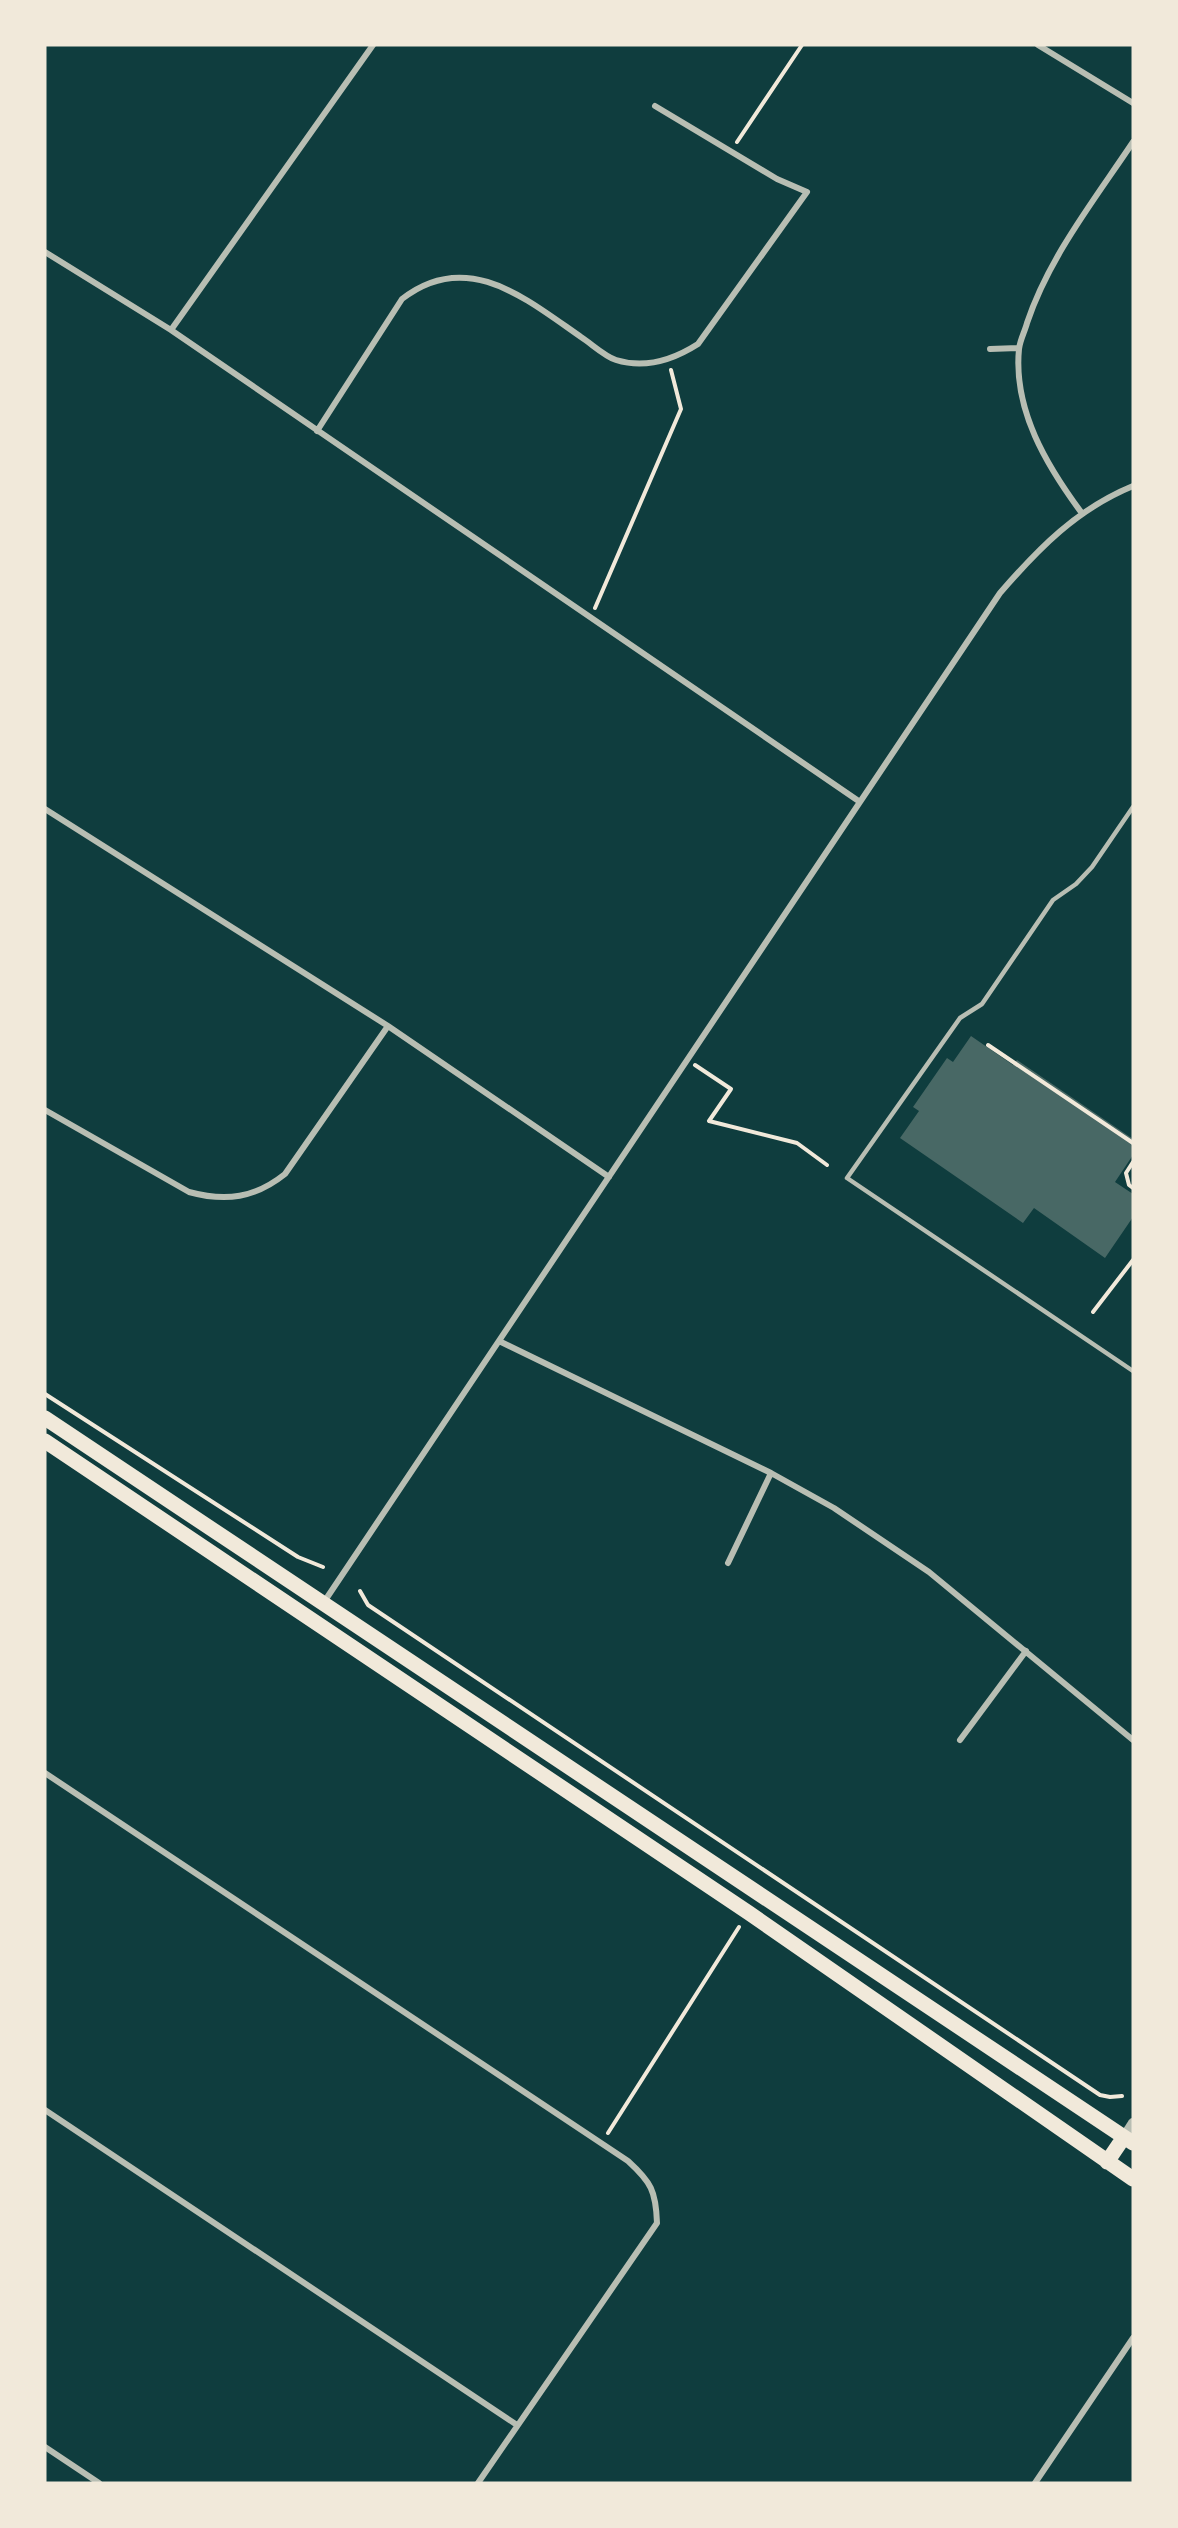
<svg xmlns="http://www.w3.org/2000/svg" width="1178" height="2528" font-family="Montserrat,sans-serif">
<style>
.building{fill:#486865}
.lines{fill:none;stroke-linecap:round;stroke-linejoin:round}
.path{stroke:#f1e9da;stroke-width:4}
.service{stroke:#b8beb3;stroke-width:4.5}
.minor{stroke:#b8beb3;stroke-width:6}
.tertiary{stroke:#b8beb3;stroke-width:10}
.primary{stroke:#f1e9da;stroke-width:15}
</style>
<rect width="100%" height="100%" fill="#0f3d3e"/>
<path class="building" d="M971 1036 1013 1065 1017 1060 1133 1139V1155L1115 1182 1133 1194V1217L1105 1258 1034 1208 1023 1223 900 1138 919 1111 913 1107 947 1058 953 1062Z"/>
<g class="lines">
<path class="path" d="M737 142 802 45
M595 608 681 409 671 370
M988 1045 1133 1143
M695 1065 731 1089 709 1121 797 1143 827 1165
M1133 1162 1126 1173 1129 1185 1133 1188
M1093 1312 1133 1260
M45 1394 298 1557 323 1567
M360 1591 368 1605 1100 2095 1110 2097 1122 2096
M608 2133 739 1927"/>
<path class="service" d="M1133 807 1092 867 1076 884 1053 900 982 1004 960 1018 847 1178 1133 1371"/>
<path class="minor" d="M1038 45 1133 103
M45 252 171 330 860 802
M171 330 373 45
M990 349 1019 348
M317 431 402 299C467 248 526 299 581 337 592 344 604 356 616 360 645 369 673 360 698 344L807 192 777 179 655 106
M1081 512C1047 466 1013 410 1019 349 1020 340 1025 331 1027 323 1049 257 1095 199 1133 142
M45 809 388 1026 609 1177
M45 1110 189 1192C226 1202 255 1198 285 1174L388 1026
M499 1341 771 1473 834 1508 929 1572 1133 1740
M728 1563 771 1473
M324 1602 1000 593C1039 548 1077 509 1133 486
M960 1740 1026 1651
M45 1773 628 2161C651 2182 656 2191 657 2223L478 2483
M45 2110 517 2425
M45 2447 99 2483
M1035 2483 1133 2338"/>
<path class="tertiary" d="M1124 2137 1133 2123"/>
<path class="primary" d="M45 1418 1133 2143
M45 1441 749 1913 1133 2179
M1107 2162 1124 2137"/>
</g>
<rect width="1178" height="2528" fill="none" stroke="#f1e9da" stroke-width="93"/>
</svg>
